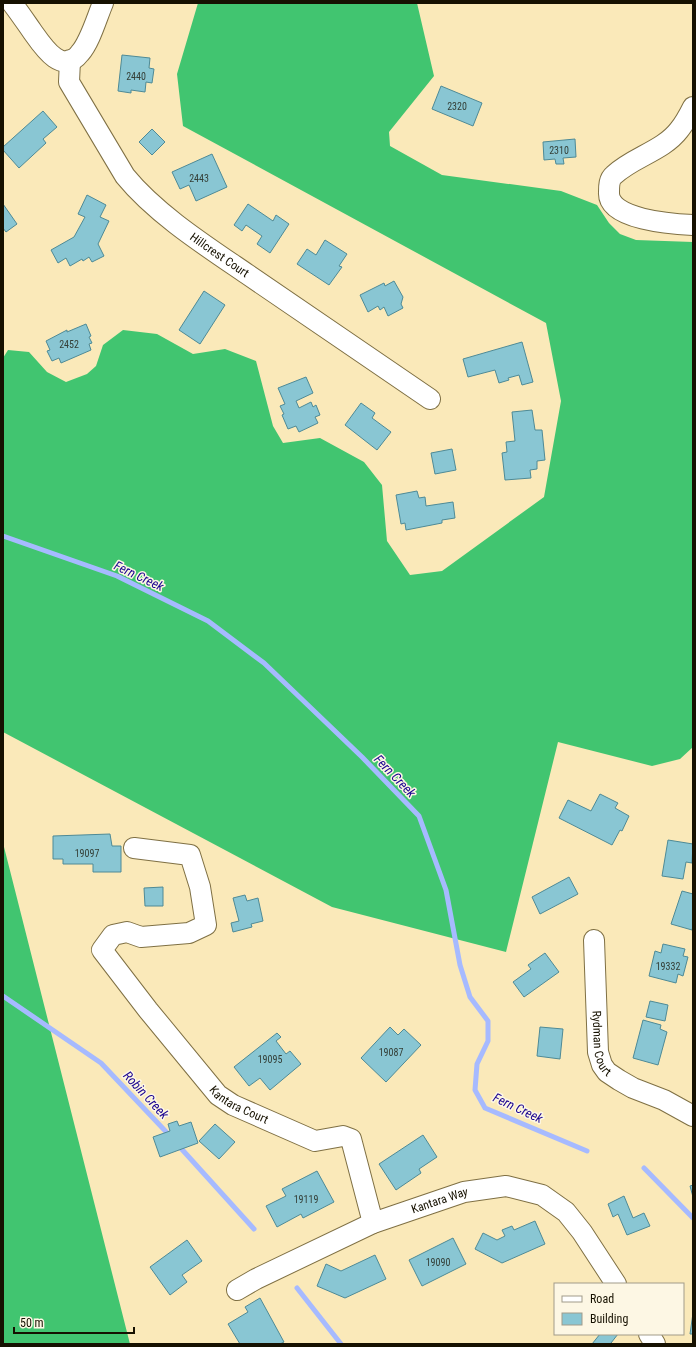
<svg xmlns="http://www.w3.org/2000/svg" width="696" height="1347" font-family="'Roboto Condensed',sans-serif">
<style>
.forest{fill:#41c570}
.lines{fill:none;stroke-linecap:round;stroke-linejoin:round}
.stream{stroke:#a6baff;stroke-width:5}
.building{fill:#89c6d3;stroke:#4e8a96}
.minor-casing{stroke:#7f7044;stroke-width:22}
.minor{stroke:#fff;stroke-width:20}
.labels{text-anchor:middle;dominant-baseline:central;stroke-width:3;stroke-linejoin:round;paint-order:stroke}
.number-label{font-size:10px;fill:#333e36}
.street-label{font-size:12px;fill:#161101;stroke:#fdf7e4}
.water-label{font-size:13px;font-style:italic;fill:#1b0491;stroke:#fdf7e4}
</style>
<rect width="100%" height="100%" fill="#fae9b9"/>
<path class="forest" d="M198 3H417L434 76 389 132 390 146 442 175 561 191 597 205 609 223 620 234 636 240 693 242V747L680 759 652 766 558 742 506 952 332 907 3 732V358L8 350 29 352 47 372 66 382 87 374 96 366 103 345 123 330 157 334 193 354 225 349 256 361 273 426 283 443 320 438 364 462 382 485 387 541 410 575 442 571 544 497 561 401 546 323 183 126 177 74Z
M3 843 130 1344H3Z"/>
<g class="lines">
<path class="stream" d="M3 536 117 576 208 621 264 663 362 757 419 816 446 890 460 965 470 997 488 1021V1041L477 1064 475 1090 485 1108 587 1151
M3 996 101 1063 171 1137
M178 1145 254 1229
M644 1168 693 1218
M297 1288 341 1344"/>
</g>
<path class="building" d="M122 55 150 58 149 68 154 69 152 83 146 82 145 92 131 90V93L118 91Z
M441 86 482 103 473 126 432 109Z
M43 111 57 127 43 139 46 143 19 168 3 150V147Z
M152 129 165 142 152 155 139 142Z
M575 139 576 157 563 158 564 164H556L555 159 544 160 543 142Z
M212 154 227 187 196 201 189 185 180 189 172 172Z
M87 195 106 205 100 217 109 221 98 244 104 256 92 262 89 257 83 261 82 259 70 266 66 258 58 263 51 250 74 237 85 217 78 214Z
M3 204 17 224 6 232 3 228Z
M248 204 273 221 276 215 289 224 270 253 257 244 262 236 246 225 242 231 234 225Z
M325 240 347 254 339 266 342 267 329 285 297 264 307 249 316 255Z
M394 281 403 297 401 304 403 308 388 316 384 307 380 310 378 306 368 312 360 295 384 283 385 286Z
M204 291 225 305 200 344 179 330Z
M86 324 91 336 89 337 92 343 89 344 91 350 61 363 59 358 52 361 47 351 50 350 46 341 67 330V332Z
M522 342 533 382 522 385 519 375 508 378 509 380 499 383 495 370 468 377 463 359Z
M306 377 313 393 296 401 299 408 311 402 313 407 316 405 320 415 315 417 318 423 299 432 296 426 288 429 282 415 284 414 280 406 285 404 278 388Z
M361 403 375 413 372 418 391 432 377 450 345 425Z
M532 410 535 430H542L545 460 537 461V469L530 470 531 478 505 480 502 453 507 452 506 442 515 441 512 412Z
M452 449 456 470 435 474 431 453Z
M417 491 419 498 425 497 426 506 453 502 455 518 442 520V523L406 530 405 523 401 524 396 495Z
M600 794 618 803 615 808 629 816 622 831 620 830 612 845 559 818 568 800 591 811Z
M110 834 112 846H121V872H93V864H63V859H53V836Z
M668 840 693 844 692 863 686 862 683 879 662 876Z
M569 877 578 894 540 914 532 897Z
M163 887V906H145L144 888Z
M682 891 693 894V926L692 930 671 924Z
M245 895 247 901 258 898 263 921 251 924 252 927 233 932 231 923 239 921 233 898Z
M663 944 685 949 683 956 688 957 683 976 678 974 676 983 649 976 655 951 661 953Z
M545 953 559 972 524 997 513 982 531 969 528 965Z
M650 1001 668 1005 665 1021 646 1017Z
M643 1020 661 1025 660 1029 667 1032 658 1065 633 1058Z
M390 1027 398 1035 404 1029 421 1045 386 1082 361 1058Z
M540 1027 563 1029 560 1059 537 1056Z
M277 1033 281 1037 276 1041 286 1054 290 1051 301 1064 270 1090 260 1078 249 1086 234 1067Z
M177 1121 179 1126 191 1122 198 1143 160 1157 153 1137 170 1131 168 1124Z
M215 1124 235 1142 219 1159 199 1141Z
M423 1135 437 1157 419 1169 421 1173 396 1190 379 1164Z
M317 1171 334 1202 303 1218 301 1214 277 1227 266 1206 286 1196 282 1189Z
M693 1185V1197L690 1186Z
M624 1196 633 1218 644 1213 650 1226 627 1235 618 1214 613 1217 608 1204Z
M535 1221 545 1244 502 1263 475 1249 483 1233 497 1240 505 1236 502 1230 512 1226 514 1230Z
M453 1238 466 1264 422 1286 409 1260Z
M187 1240 202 1261 182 1275 187 1282 170 1295 150 1267Z
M375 1255 386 1279 345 1298 317 1286 326 1264 341 1271Z
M260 1298 284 1342 280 1344H240L228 1324 248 1312 245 1307Z
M693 1313V1334H690Z
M600 1334H618L611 1343 612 1344H592Z"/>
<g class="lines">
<g class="minor-casing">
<g id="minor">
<path d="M12 3C19 12 25 21 32 31 42 45 62 77 80 53 90 42 97 17 103 3"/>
<path id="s1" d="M70 60 69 82 125 176C156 214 206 246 247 274 308 316 369 357 430 399"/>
<path d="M693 107C689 115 685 123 679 130 663 151 633 157 614 175 609 179 609 186 609 192 607 220 673 224 693 225"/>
<path id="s2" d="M134 848 190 855 200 887 206 925 189 933 141 937 127 932 113 935 102 950 148 1010 218 1095 233 1105 315 1141 343 1136 351 1139 373 1223"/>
<path id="s3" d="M594 940 598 1052 602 1065 607 1072 619 1080 633 1088 664 1100 693 1116"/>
<path id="s4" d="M237 1290 256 1279 373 1223 464 1192 506 1186 542 1195 566 1212 582 1232 616 1284"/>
<path d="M649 1334 655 1344"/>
</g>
</g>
<use href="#minor" class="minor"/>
</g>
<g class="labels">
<g class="number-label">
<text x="136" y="76">2440</text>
<text x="457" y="106">2320</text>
<text x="559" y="150">2310</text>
<text x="199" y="178">2443</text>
<text x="69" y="344">2452</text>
<text x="87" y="853">19097</text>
<text x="668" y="966">19332</text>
<text x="391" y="1052">19087</text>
<text x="270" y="1059">19095</text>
<text x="306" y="1199">19119</text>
<text x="438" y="1262">19090</text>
</g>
<g class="street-label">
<text stroke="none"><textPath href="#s1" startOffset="255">Hillcrest Court</textPath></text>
<text stroke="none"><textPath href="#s3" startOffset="104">Rydman Court</textPath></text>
<text stroke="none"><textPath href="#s2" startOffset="452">Kantara Court</textPath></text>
<text stroke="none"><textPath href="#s4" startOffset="222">Kantara Way</textPath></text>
</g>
<g class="water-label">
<text transform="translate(139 576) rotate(25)">Fern Creek</text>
<text transform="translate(395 776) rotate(46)">Fern Creek</text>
<text transform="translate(146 1095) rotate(47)">Robin Creek</text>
<text transform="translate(518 1108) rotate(25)">Fern Creek</text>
</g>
</g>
<rect width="696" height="1347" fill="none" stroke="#161101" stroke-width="8"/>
<rect x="554" y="1283" width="130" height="52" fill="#fdf7e4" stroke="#a19b89"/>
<rect x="562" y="1296" width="20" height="6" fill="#ffffff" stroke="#a19b89"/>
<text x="590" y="1303" font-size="12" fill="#161101">Road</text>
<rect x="562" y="1313" width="20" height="12" fill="#89c6d3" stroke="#a19b89"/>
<text x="590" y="1323" font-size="12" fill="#161101">Building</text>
<path d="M14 1327v6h120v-6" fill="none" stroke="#161101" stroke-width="2"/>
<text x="20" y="1327" font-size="12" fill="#161101" stroke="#fdf7e4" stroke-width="3" paint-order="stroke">50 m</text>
</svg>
